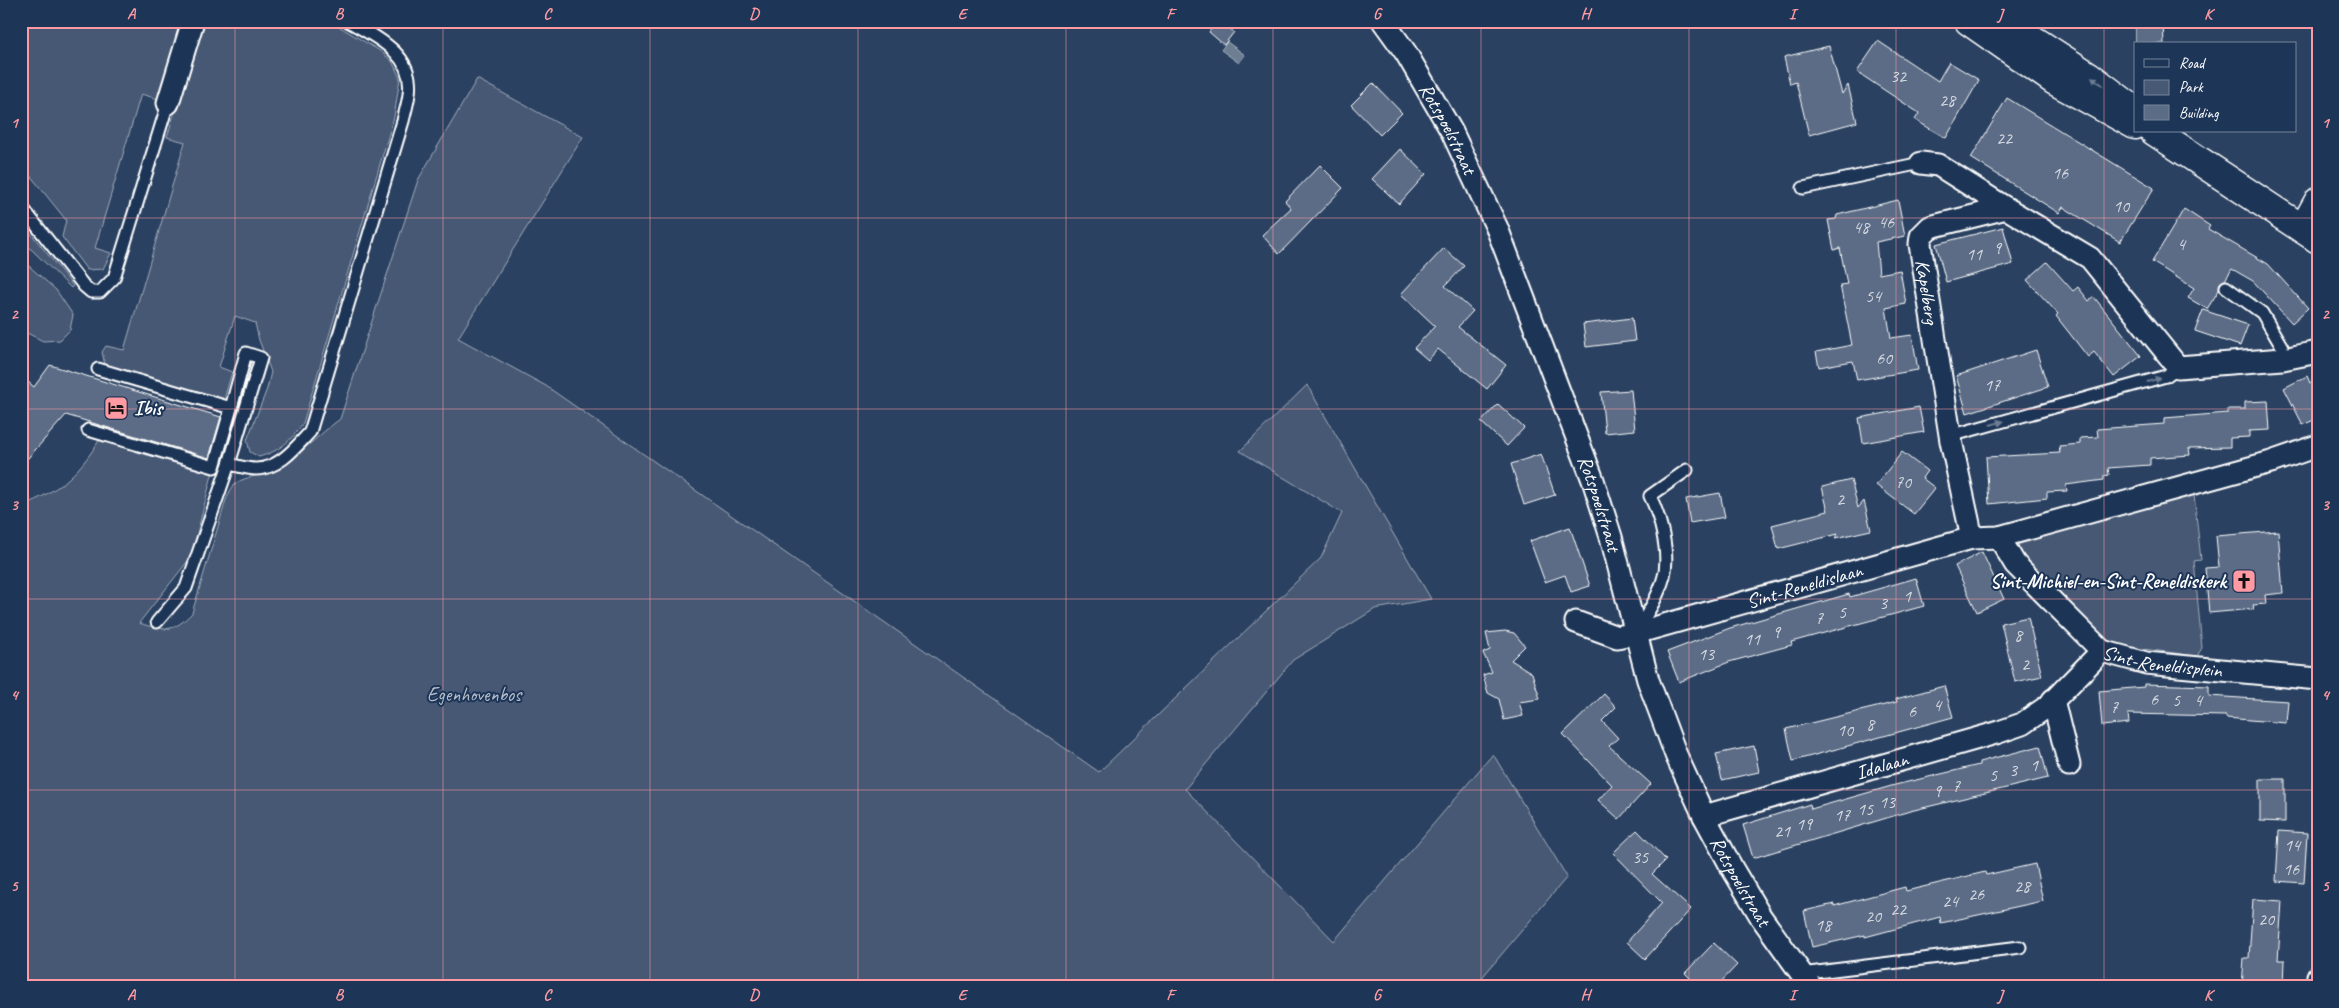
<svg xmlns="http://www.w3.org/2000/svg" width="2339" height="1008" font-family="Caveat,sans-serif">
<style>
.green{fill:#465975;stroke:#a2acba}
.water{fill:#6d7d92;stroke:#a7b1be}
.building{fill:#5b6c86;stroke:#fff}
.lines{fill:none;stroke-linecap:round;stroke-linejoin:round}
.service-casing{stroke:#fff;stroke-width:15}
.minor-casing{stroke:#fff;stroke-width:25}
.tertiary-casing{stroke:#fff;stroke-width:31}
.secondary-casing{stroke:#fff;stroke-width:31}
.service{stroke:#1d3557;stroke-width:11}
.minor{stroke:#1d3557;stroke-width:21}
.tertiary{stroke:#1d3557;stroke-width:28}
.secondary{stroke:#1d3557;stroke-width:28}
.oneway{fill:#6c7c92}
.grid{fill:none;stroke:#ff9aa2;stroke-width:1;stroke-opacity:0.55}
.labels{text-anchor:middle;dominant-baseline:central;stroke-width:4;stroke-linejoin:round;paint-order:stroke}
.number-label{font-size:18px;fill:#d6dae1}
.street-label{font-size:20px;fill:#fff;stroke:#1d3557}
.poi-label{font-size:20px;font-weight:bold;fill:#fff;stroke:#1d3557;text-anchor:start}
.park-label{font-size:20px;fill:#b5bdc8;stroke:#1d3557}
.neatline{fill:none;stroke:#ff9aa2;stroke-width:2}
.grid-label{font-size:16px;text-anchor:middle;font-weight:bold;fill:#ff9aa2}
</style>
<rect width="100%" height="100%" fill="#2a4161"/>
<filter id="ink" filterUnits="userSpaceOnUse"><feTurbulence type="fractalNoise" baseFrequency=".02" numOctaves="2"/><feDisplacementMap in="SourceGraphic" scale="10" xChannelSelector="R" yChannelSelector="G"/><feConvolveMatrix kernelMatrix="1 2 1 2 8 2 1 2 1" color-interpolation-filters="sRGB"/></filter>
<g filter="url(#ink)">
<path class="green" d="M21 21H182L158 99 141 94 95 248 111 253 103 269 87 270 62 237 66 220 21 164Z
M203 21H330L380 51 392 61 400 78 394 117 303 423C291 441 280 451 259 457L250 452 247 440 267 389 271 372 259 340 255 323 235 316 219 367 232 372 222 406 108 378 102 352 106 346 124 350 185 142 167 137Z
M477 79 583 137 458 338 546 386 1099 772 1321 558 1342 513 1240 451 1307 385 1431 599 1375 609 1293 660 1185 789 1334 941 1493 754 1567 877 1474 987H21V506C62 490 81 471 103 434L214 467 191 557 139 623C164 631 173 633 192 613L226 500C229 494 231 487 236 483 249 475 263 476 276 469 300 455 318 435 340 419L418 180Z
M21 221 73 286 71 288 32 250 21 242Z
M21 259 56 290 73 315 70 330 60 340 43 341 21 330Z
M2194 495 2201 560 2194 561 2202 648 2197 656 2113 645 2017 555 2020 537Z"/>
<path class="water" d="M1227 42 1245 55 1239 63 1221 50Z"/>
<path class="building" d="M1217 21H1221L1234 32 1224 45 1209 32Z
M2135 21H2163L2164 44H2135Z
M1878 41 1938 81 1949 62 1979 80 1946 138 1915 120 1919 113 1857 72Z
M1829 46 1842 94 1848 85 1857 122 1809 135 1796 82 1790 84 1784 57Z
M1373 83 1402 113 1380 135 1351 105Z
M2007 98 2154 188 2120 242 2063 207 2059 213 1971 158Z
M1400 149 1426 174 1399 204 1372 179Z
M1320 165 1343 188 1279 254 1262 235 1291 208 1285 201Z
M1898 200 1905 236 1876 242 1879 274 1900 270 1906 304 1886 308 1891 338 1912 335 1918 370 1857 380 1853 361 1819 367 1816 352 1852 345 1840 285 1847 284 1840 248 1834 250 1828 220 1836 219 1837 215Z
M2184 209 2210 226 2208 229 2268 264 2308 308 2292 323 2253 281 2232 269 2225 280 2220 283 2219 290 2207 309 2188 298 2194 288 2152 262Z
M2003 227 2013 264 1946 282 1936 244Z
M1444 248 1464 266 1445 286 1473 311 1458 327 1506 365 1487 389 1438 349 1428 360 1414 348 1435 326 1401 294Z
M2047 262 2073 291 2078 287 2089 301 2094 297 2141 356 2114 377 2094 352 2088 357 2056 316 2058 314 2027 280Z
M2203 310 2248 325 2240 346 2195 331Z
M1632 318 1635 341 1586 347 1583 324Z
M2036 350 2048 387 1967 413 1956 376Z
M50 365 221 417 209 458 66 415 21 466V376L34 387Z
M2307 376 2310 383 2318 379V418L2303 425 2284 388Z
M1631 390 1635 430 1605 433 1601 392Z
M2268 401 2270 430 2249 431V437L2230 438V447L2189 448 2190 455 2150 458V465L2108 468 2109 475 2104 476V480L2066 485 2067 491 2047 492V498L1989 504 1986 457 2060 453 2059 446 2080 444V438L2098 437 2097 429 2164 424V418L2228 413V409H2245V402Z
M1498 404 1524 428 1507 446 1481 422Z
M1919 407 1924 432 1863 443 1859 418Z
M1902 452 1927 471 1922 478 1935 488 1914 514 1876 485Z
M1541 454 1555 495 1524 505 1511 464Z
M1851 480 1858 508 1864 501 1871 530 1835 538 1838 534 1778 549 1772 525 1828 511 1822 487Z
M1720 493 1725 517 1690 523 1686 499Z
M1570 527 1590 586 1571 592 1565 575 1545 582 1530 541Z
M2278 531 2283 593 2265 595 2266 604 2253 605 2254 609 2209 613 2205 568 2219 567 2216 536Z
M1982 552 2004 599 1977 612 1955 566Z
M1916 578 1924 606 1791 642 1792 645 1729 662 1679 682 1667 652 1730 628 1849 594 1850 597Z
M2028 617 2042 676 2015 682 2001 623Z
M1505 631 1514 633 1525 646 1511 660 1532 673 1540 699 1519 702 1523 716 1504 720 1499 699 1488 693 1483 675 1492 672 1483 653 1490 650 1486 633Z
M2144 684 2209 686V696L2288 701 2286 723 2226 718V716L2128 714 2129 723 2102 726 2099 691 2144 687Z
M1944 686 1953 717 1793 761 1786 729 1897 702 1896 699Z
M1604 694 1616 707 1602 721 1618 738 1609 746 1651 784 1619 819 1598 800 1612 785 1563 734Z
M1754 746 1759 772 1722 780 1716 754Z
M2040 746 2048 778 1910 811 1753 858 1743 825 1810 804 1811 809 1895 785 1979 765V762Z
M2260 779H2285V822L2260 821Z
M1637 830 1666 860 1652 874 1691 909 1645 959 1627 942 1662 903 1613 853Z
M2279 831 2307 833 2304 883 2276 881Z
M2035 864 2043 901 1941 923 1940 917 1865 937V935L1812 947 1804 911 1834 904V906L1905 887 1906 891 1985 872 1986 875Z
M2253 899 2282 901 2278 960H2285L2284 987H2242L2244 958H2249Z
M1714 943 1737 965 1716 987H1699L1685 973Z"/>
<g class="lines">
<g class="service-casing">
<path id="service" d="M1803 188 1921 163
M21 206 84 286 91 292H100L114 278 168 103
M2226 287 2262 313 2282 347 2283 359
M98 369 231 408 246 353 261 358 229 464 186 588 157 622
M88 430 214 467 231 408
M1950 436 2166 376 2178 367
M229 464C238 466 248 469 256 469 279 469 296 447 310 432L403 121C405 112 408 103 409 94 415 54 376 37 348 21
M1636 632C1647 614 1659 596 1664 576 1670 553 1660 516 1650 496L1687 470
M1801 974 2020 947"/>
</g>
<g class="minor-casing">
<g id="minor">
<path id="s1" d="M1383 21 1406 53 1452 132 1497 228 1593 480 1611 537 1648 680 1676 755 1704 816 1732 868 1761 917 1811 987"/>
<path d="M168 103 193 21"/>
<path id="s2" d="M1921 163 1938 165 2006 208 1930 227 1921 236 1920 244 1951 441 1972 538"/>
<path d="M2006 208 2090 258 2178 367 2283 359 2318 352"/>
<path id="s3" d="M1999 537 2015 564 2102 651 2146 663 2318 679"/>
<path id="s4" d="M1576 622 1617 637 1636 633 1972 538 1999 537 2271 462 2317 446"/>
<path d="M2053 700 2069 765"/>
<path id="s5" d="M1704 816 1996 733 2022 724 2048 706 2102 651"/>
<path d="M2317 987 2318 976"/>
</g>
</g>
<g class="tertiary-casing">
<path id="tertiary" d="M2303 229 2318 202"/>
</g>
<g class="secondary-casing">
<path id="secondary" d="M1969 21 2055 81 2135 125
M2004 21 2089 76 2134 110
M2154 131 2318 239"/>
</g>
<use href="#service" class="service"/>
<use href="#minor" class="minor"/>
<use href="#tertiary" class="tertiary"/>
<use href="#secondary" class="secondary"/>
</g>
<defs><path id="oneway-solid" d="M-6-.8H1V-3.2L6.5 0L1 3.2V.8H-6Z" transform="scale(1.25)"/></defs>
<g class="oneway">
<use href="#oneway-solid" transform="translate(2097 81) rotate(-144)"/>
<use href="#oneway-solid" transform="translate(2154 380) rotate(-16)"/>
<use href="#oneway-solid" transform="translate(1997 423) rotate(-15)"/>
</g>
</g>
<path class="grid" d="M235 21V987M443 21V987M650 21V987M858 21V987M1066 21V987M1273 21V987M1481 21V987M1689 21V987M1896 21V987M2104 21V987M21 218H2318M21 409H2318M21 599H2318M21 790H2318"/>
<defs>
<g id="hotel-square" transform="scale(1.25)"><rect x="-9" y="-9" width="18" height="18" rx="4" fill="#ff9aa2" stroke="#1d3557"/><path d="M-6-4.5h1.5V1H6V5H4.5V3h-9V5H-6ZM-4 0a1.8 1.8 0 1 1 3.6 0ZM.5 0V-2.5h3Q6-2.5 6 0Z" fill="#111"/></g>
<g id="church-square" transform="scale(1.25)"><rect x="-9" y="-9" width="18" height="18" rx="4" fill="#ff9aa2" stroke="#1d3557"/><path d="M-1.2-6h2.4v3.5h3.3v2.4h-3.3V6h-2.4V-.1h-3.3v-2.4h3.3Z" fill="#111"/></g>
</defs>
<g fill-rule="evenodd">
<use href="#hotel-square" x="116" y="408"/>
<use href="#church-square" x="2244" y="581"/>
</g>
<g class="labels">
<g class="number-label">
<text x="1898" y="76">32</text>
<text x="1947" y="100">28</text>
<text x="2004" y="138">22</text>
<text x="2060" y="173">16</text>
<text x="2121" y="206">10</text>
<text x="1886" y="222">46</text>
<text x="1861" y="227">48</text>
<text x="2181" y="244">4</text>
<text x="1997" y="248">9</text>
<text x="1974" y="254">11</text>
<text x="1873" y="296">54</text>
<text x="1884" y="358">60</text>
<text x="1992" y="385">17</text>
<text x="1903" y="482">70</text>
<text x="1840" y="499">2</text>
<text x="1907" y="596">1</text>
<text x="1883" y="603">3</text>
<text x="1842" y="612">5</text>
<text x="1819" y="618">7</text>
<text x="1776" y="632">9</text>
<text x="2018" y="635">8</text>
<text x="1752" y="639">11</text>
<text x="1706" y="654">13</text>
<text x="2025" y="664">2</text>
<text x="2154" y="699">6</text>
<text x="2176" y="700">5</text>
<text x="2198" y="700">4</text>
<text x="1937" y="705">4</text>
<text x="2114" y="707">7</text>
<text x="1912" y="711">6</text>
<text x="1870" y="724">8</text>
<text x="1845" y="730">10</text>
<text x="2034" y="765">1</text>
<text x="2013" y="770">3</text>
<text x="1993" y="775">5</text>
<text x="1956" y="786">7</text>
<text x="1937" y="791">9</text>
<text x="1887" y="802">13</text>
<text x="1865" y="809">15</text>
<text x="1842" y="815">17</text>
<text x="1804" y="824">19</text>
<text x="1782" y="831">21</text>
<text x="2292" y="845">14</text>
<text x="1640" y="857">35</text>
<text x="2291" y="869">16</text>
<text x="2022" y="886">28</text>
<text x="1976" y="894">26</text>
<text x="1950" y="901">24</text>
<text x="1898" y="909">22</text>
<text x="1873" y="916">20</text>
<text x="2266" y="919">20</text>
<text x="1823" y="925">18</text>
</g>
<g class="street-label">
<text stroke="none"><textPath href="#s1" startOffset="126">Rotspoelstraat</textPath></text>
<text stroke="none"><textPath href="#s2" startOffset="245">Kapelberg</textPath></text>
<text stroke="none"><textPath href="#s1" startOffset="531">Rotspoelstraat</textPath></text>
<text stroke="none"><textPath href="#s4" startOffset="238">Sint-Reneldislaan</textPath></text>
<text stroke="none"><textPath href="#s3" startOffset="216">Sint-Reneldisplein</textPath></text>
<text stroke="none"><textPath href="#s5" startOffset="185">Idalaan</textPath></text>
<text stroke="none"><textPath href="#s1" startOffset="936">Rotspoelstraat</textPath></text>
</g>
<g class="poi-label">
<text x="134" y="408">Ibis</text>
<text x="2226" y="581" text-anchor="end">Sint-Michiel-en-Sint-Reneldiskerk</text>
</g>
<g class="park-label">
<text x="474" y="694">Egenhovenbos</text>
</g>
</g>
<rect width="2339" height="1008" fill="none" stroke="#1d3557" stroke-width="55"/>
<rect x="2134" y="42" width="162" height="90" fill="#1d3557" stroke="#77869a"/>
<rect x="2144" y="59" width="25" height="8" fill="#1d3557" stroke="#77869a"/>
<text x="2179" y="68" font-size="15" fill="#ffffff">Road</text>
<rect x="2144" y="80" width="25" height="15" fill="#465975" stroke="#77869a"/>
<text x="2179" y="92" font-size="15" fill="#ffffff">Park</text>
<rect x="2144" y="105" width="25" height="15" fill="#5b6c86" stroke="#77869a"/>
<text x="2179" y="118" font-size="15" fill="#ffffff">Building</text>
<rect x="28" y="28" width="2284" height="952" class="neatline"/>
<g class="grid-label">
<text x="131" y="19">A</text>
<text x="339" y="19">B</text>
<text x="547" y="19">C</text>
<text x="754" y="19">D</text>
<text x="962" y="19">E</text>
<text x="1170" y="19">F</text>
<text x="1377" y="19">G</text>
<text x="1585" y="19">H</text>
<text x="1792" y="19">I</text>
<text x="2000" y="19">J</text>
<text x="2208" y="19">K</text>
<text x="14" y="128">1</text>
<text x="2325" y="128">1</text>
<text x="14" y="319">2</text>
<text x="2325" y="319">2</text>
<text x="14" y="510">3</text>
<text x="2325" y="510">3</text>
<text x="14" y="700">4</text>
<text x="2325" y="700">4</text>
<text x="14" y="891">5</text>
<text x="2325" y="891">5</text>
<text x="131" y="1000">A</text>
<text x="339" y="1000">B</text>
<text x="547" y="1000">C</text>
<text x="754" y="1000">D</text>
<text x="962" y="1000">E</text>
<text x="1170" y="1000">F</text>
<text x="1377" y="1000">G</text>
<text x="1585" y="1000">H</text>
<text x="1792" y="1000">I</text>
<text x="2000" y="1000">J</text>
<text x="2208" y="1000">K</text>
</g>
</svg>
